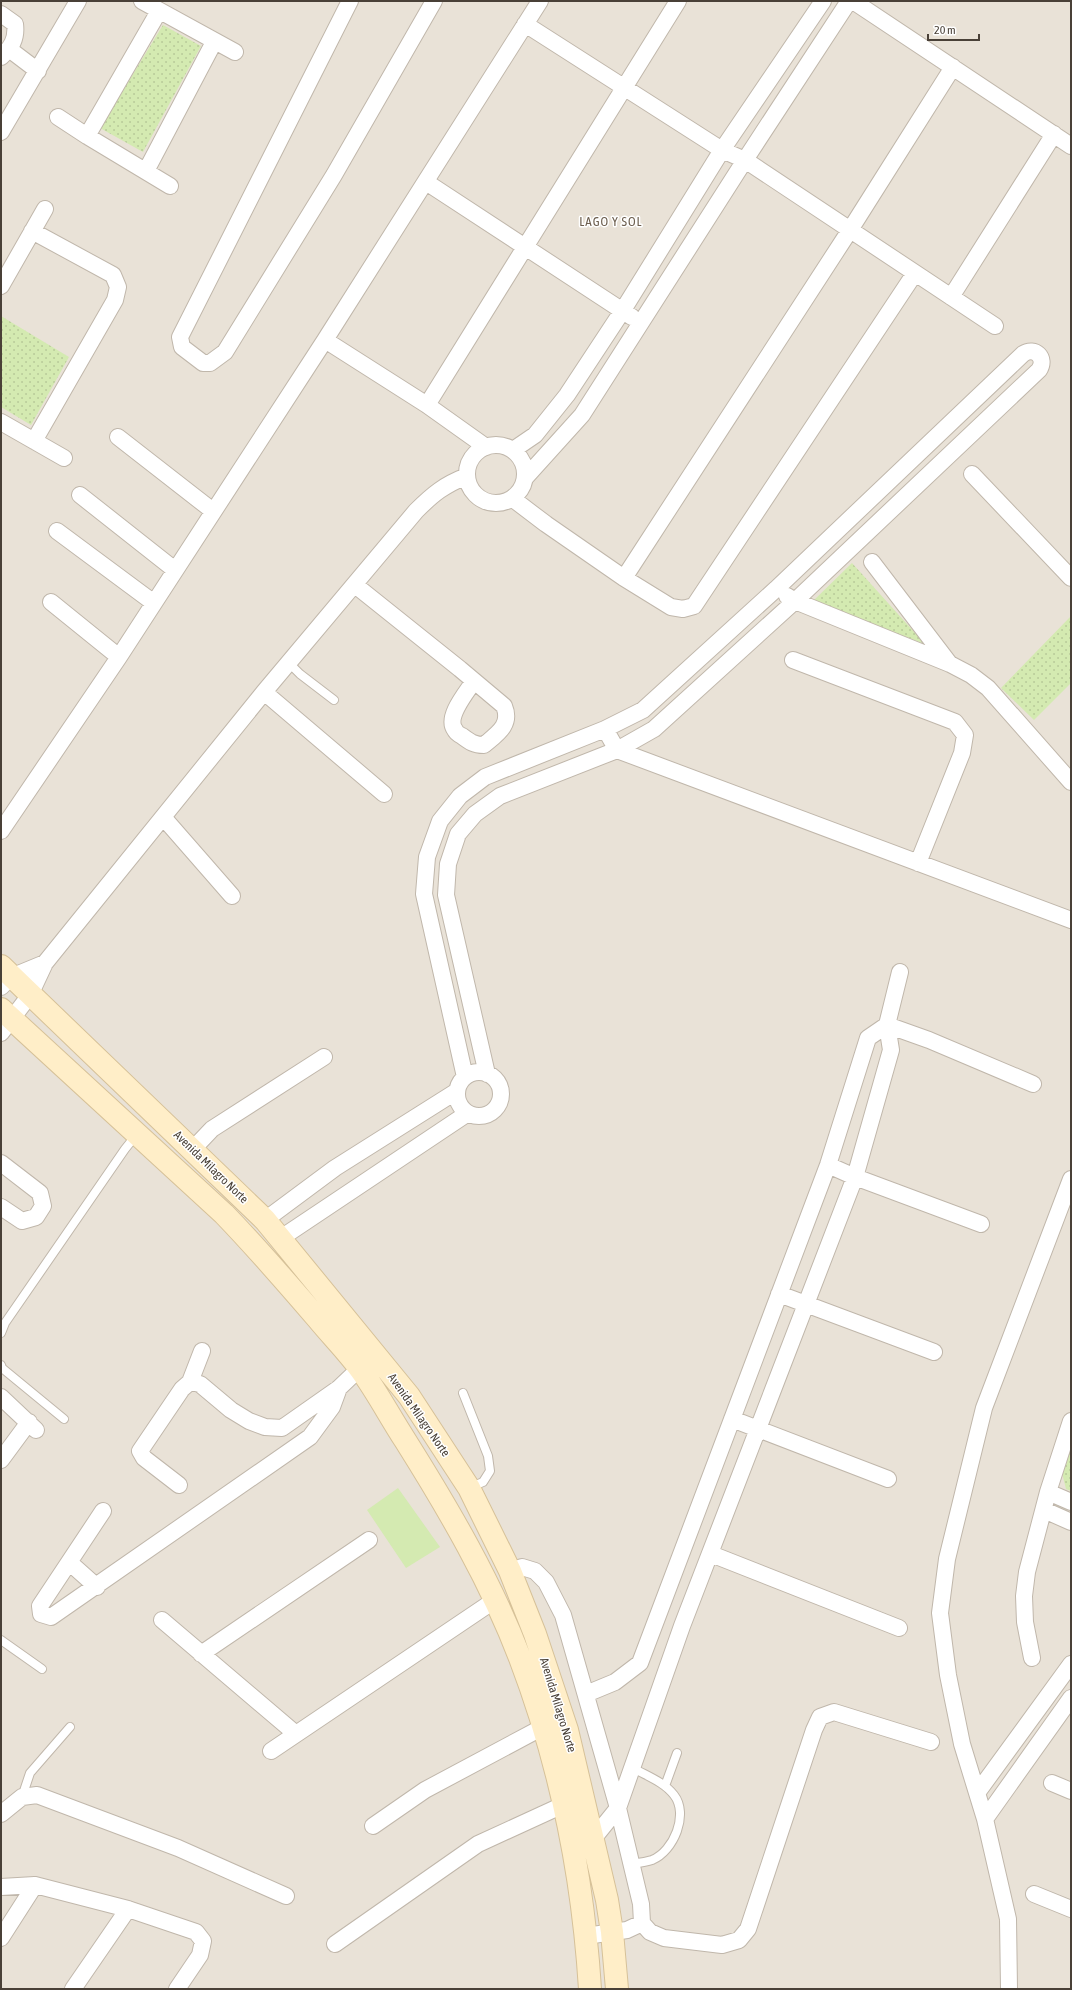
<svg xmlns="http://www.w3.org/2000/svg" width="1072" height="1990" font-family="'Asap Condensed',sans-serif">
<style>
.residential{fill:#e9e2d7}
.grass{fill:url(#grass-dots)}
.garden{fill:#d4eab1}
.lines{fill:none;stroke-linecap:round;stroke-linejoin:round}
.lane-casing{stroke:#c0b7ab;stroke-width:10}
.street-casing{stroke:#c0b7ab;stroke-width:18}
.secondary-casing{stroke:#d6c198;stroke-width:24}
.lane{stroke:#fff;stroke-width:8}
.street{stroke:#fff;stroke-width:16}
.secondary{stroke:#ffeec8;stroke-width:22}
.labels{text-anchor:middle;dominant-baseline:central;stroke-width:3;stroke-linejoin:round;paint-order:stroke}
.street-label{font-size:12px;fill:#494037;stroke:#fff}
.neighbourhood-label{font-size:13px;letter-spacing:1px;fill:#6c5e4e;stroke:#fff}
</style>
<defs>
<pattern id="grass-dots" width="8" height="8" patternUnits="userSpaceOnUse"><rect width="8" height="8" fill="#d4eab1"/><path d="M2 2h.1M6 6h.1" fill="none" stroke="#b8ca99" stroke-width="1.8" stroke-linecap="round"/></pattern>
</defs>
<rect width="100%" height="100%" fill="#f5f0e9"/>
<path class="residential" d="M1 1H1071V1989H1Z"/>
<path class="grass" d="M163 25 201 46 143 152 100 128Z
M1 316 69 357 31 425 1 407Z
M852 563 925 644 812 602Z
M1071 616V683L1034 720 1001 688Z
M1071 1443V1491L1066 1489 1062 1473Z"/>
<path class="garden" d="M398 1488 440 1547 406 1568 367 1510Z"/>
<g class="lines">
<g class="lane-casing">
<path id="lane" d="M289 663 300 674 334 700
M1 1333 5 1323 125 1149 137 1134
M1 1365 2 1368 64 1419
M463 1393 488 1456 490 1471 483 1482 469 1488
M1 1640 42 1669
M665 1786 677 1753
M22 1797 30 1773 70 1727
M631 1864C638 1863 646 1862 652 1860 674 1851 689 1814 674 1795 664 1782 647 1776 633 1768"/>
</g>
<g class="street-casing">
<path id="street" d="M142 1 235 52
M350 1 180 337 182 347 203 363H210L225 352 334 175 434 1
M853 1 1071 146
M1 14 15 24C17 39 11 48 1 57
M525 24 722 150 745 160 995 326
M9 49 38 71
M58 117 87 136 170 186
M1 132 78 1
M87 136 159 11
M146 171 214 42
M426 182 632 317
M32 231 113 275 118 287 115 300 34 441
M1 286 45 209
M951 297 1054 134
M325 340 427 405 486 447
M427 405 678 1
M1 422 64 458
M118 437 213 511
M467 474a29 29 0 1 1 58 0a29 29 0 1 1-58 0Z
M513 450 535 435 567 395 623 310 722 150 823 1
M972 474 1071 578
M526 477 582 415 745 160 849 1
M80 495 175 570
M513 499 546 524 624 578 671 607 683 609 694 606 915 273
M57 531 154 603
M872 562 949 663
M624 578 850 230 953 67
M355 585 460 669 504 706C512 725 497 734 484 745 474 745 470 742 462 736 460 735 456 733 455 730 445 717 467 692 474 681
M787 596 795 601 950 664 971 675 988 688 1071 782
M51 602 119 657
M793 660 955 722 965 735 962 753 918 863
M264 692 384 794
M605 729 617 750 1071 920
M163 817 232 896
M1 831 119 657 325 340 540 1
M1 987 11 977 45 963
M887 1025 929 1040 1033 1084
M1 1033 30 995 45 963 264 692 416 511C433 494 444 485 467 476
M457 1094a22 22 0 1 1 44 0a22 22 0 1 1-44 0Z
M465 1077 424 894 427 857 440 821 460 796 485 777 605 729 643 710 776 589 1023 354C1035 346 1047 358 1039 370L795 601 654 729 617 750 500 796 475 814 458 834 448 864 446 895 487 1074
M193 1149 212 1129 324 1057
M1 1163 40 1193 43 1206 36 1217 22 1221 1 1207
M828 1165 855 1177 981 1224
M265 1220 335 1168 457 1091
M281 1238 468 1113
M779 1294 934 1352
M190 1382 202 1351
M1 1397 36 1430
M732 1419 888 1479
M1 1460 29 1422
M179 1485 144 1458 140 1451 182 1389 190 1382 200 1384 231 1410 249 1421 265 1427 282 1428 339 1388 360 1368
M1048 1492 1071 1502
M1044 1510 1071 1522
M103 1511 40 1606 41 1614 51 1617 310 1437 332 1407 339 1388
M711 1554 899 1628
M69 1562 97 1587
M510 1571 522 1567 535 1571 546 1582 563 1615 618 1808 641 1904 642 1923
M162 1620 296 1734
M201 1654 369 1540
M1032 1658 1025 1622 1024 1596 1027 1572 1048 1492 1071 1421
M586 1694 615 1682 640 1663 828 1165 868 1038 887 1025
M271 1751 495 1600
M1052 1783 1071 1791
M977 1793 1071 1664
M1 1814 22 1797 37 1795 178 1848 286 1896
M985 1819 1071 1698
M373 1826 425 1790 543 1727
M593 1839 618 1808 682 1626 855 1177 891 1050 887 1025 900 972
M1 1887 35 1885 128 1909 196 1932 203 1941 200 1955 177 1989
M1034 1894 1071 1909
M586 1936 627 1930 642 1923 650 1932 664 1938 722 1945 739 1940 748 1929 814 1730 820 1717 834 1712 931 1742
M1 1938 35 1885
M335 1944 478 1844 563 1805
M73 1989 128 1909
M1009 1989 1008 1919 985 1819 962 1744 948 1675 940 1613 947 1559 984 1408 1071 1179"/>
</g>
<g class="secondary-casing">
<path id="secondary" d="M1 966 265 1220 409 1396 469 1488 510 1571 535 1634 567 1730 607 1900 612 1932 617 1989
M1 1009 224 1214C257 1248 287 1283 318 1319 332 1336 348 1352 361 1370 377 1392 390 1417 405 1440 449 1510 491 1582 520 1658 560 1763 583 1877 590 1989"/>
</g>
<use href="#lane" class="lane"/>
<use href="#street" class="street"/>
<use href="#secondary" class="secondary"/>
</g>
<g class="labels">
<g class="street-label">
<text transform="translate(211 1167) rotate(44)">Avenida Milagro Norte</text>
<text transform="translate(419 1415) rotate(55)">Avenida Milagro Norte</text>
<text transform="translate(558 1705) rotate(73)">Avenida Milagro Norte</text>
</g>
<g class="neighbourhood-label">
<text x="611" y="221">LAGO Y SOL</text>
</g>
</g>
<rect width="1072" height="1990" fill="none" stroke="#494037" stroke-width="4"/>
<path d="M928 34v6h51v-6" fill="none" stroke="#494037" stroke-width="2"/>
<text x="934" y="34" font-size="12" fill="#494037" stroke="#ffffff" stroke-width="3" paint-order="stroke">20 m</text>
</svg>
